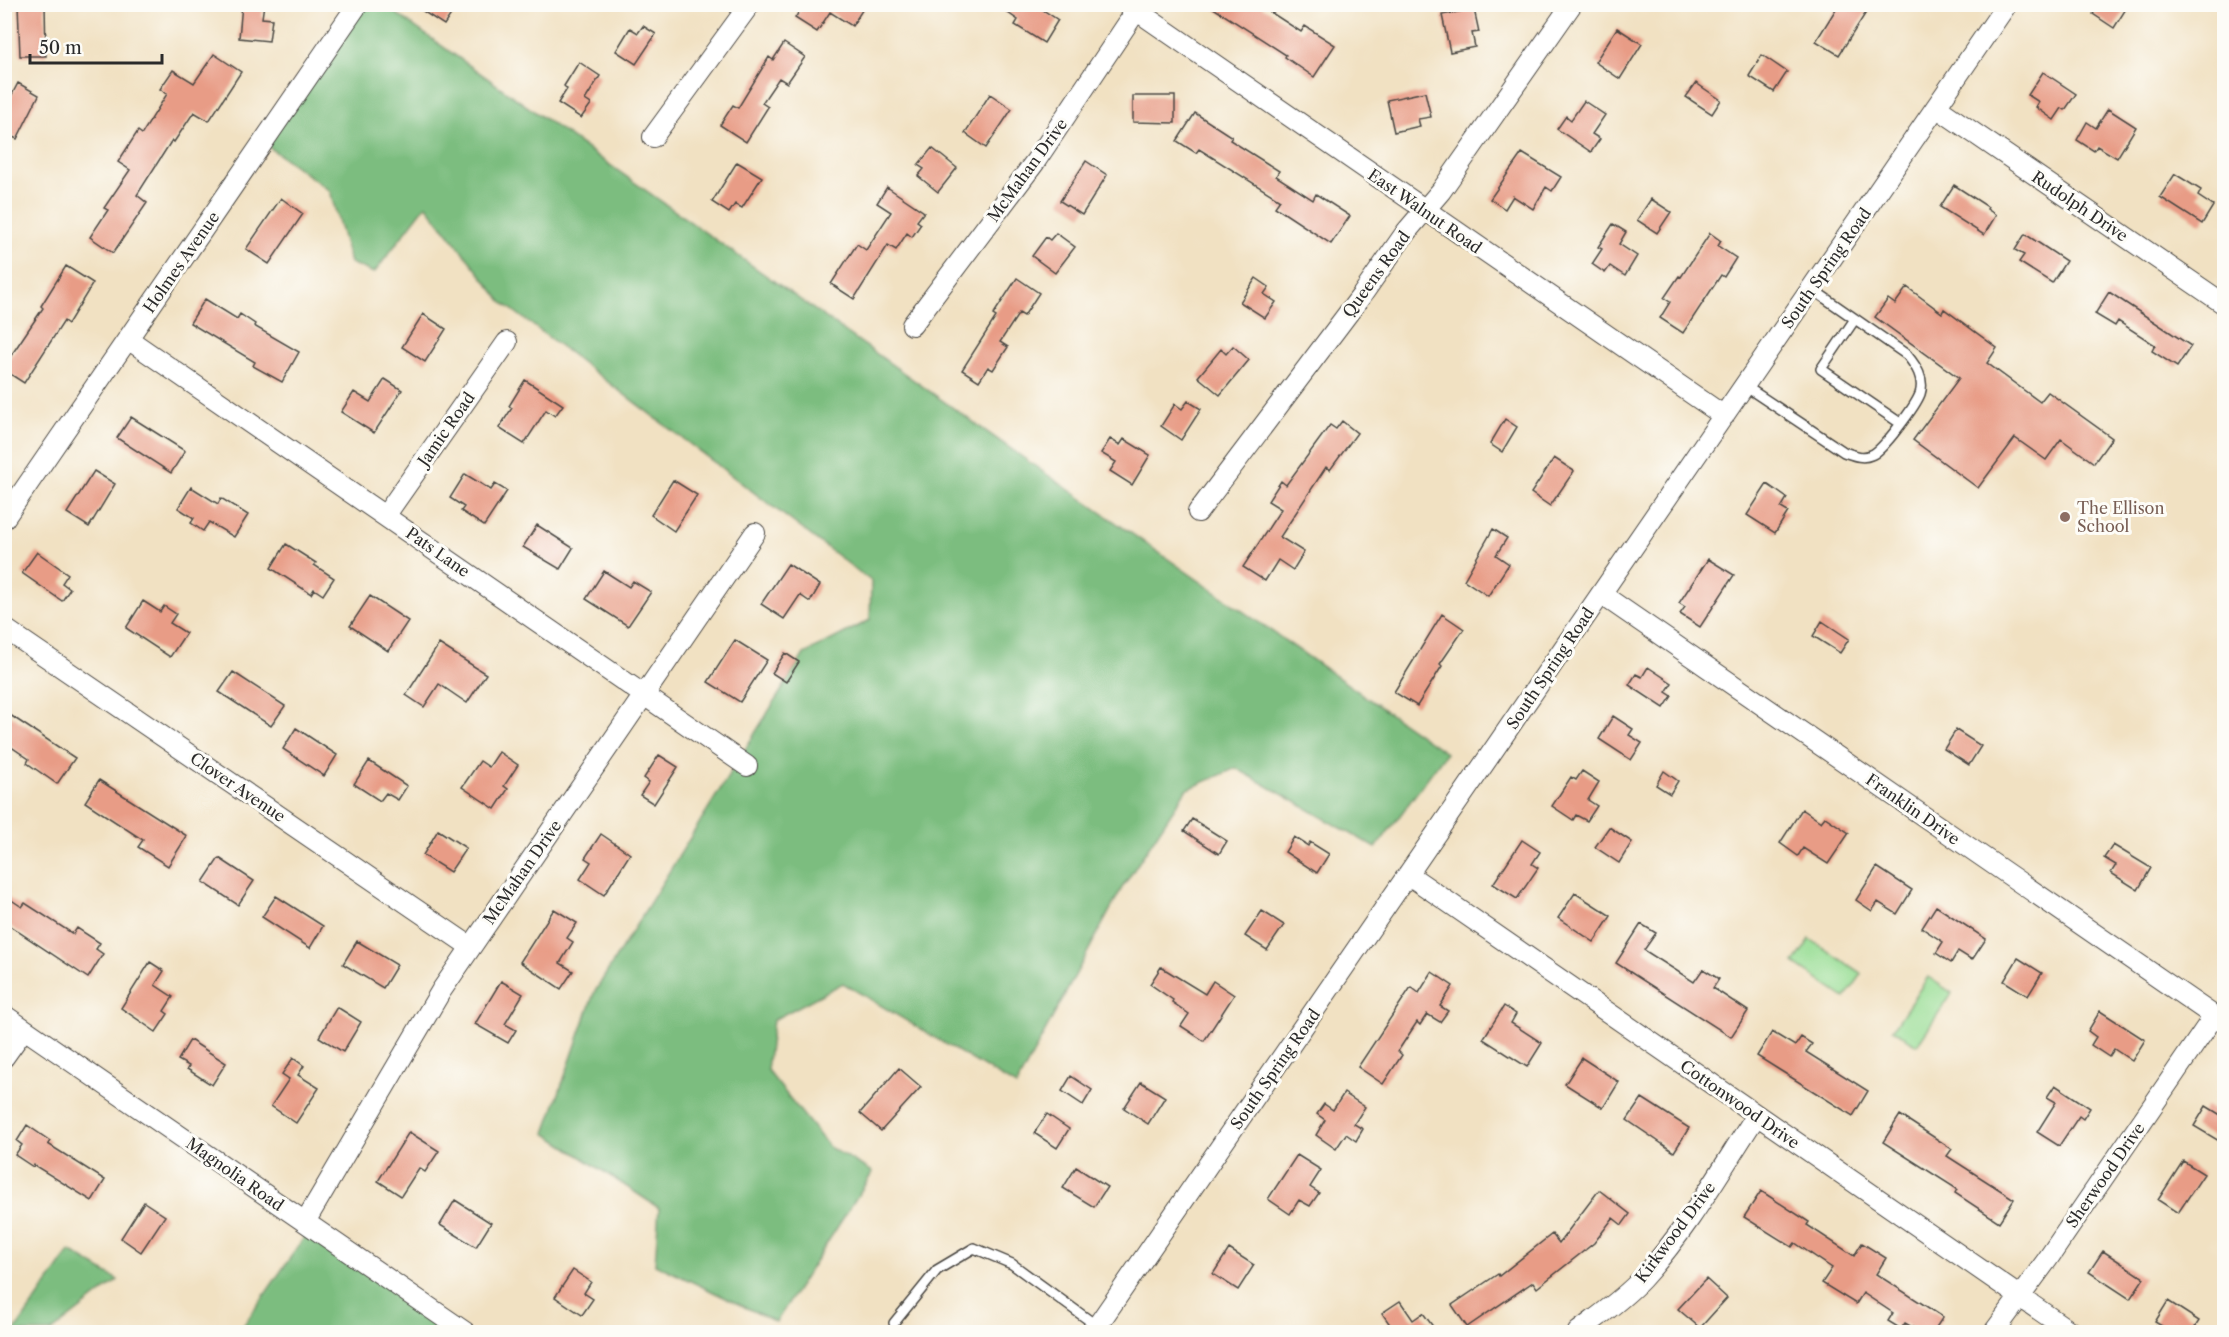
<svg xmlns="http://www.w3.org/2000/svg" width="2229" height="1337" font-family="'Libre Caslon Text',serif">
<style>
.green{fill:#9ade96;stroke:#628460;stroke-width:1.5}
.forest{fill:#7bbd7f;stroke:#537455;stroke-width:1.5}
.building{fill:#e89c86}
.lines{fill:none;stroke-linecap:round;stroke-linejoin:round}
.service-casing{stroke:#494642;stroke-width:12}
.minor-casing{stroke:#494642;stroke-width:22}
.service{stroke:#fff;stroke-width:9}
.minor{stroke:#fff;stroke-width:20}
.education-dot{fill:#8d6e63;stroke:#fdfcf7;stroke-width:2}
.labels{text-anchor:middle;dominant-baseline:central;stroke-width:6;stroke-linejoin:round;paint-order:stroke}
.street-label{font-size:16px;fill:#2b2b2b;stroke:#fdfcf7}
.education-label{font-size:16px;fill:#785e54;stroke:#fdfcf7;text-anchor:start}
</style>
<rect width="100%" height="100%" fill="#fdfcf7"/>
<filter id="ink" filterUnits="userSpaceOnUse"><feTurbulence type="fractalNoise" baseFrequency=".0167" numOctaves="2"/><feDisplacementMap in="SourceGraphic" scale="12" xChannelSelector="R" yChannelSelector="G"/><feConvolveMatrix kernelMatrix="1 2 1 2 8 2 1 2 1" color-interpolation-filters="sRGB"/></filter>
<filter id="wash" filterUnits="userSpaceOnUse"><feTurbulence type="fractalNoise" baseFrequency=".008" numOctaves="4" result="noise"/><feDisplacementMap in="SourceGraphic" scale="24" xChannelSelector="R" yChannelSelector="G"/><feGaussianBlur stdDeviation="1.35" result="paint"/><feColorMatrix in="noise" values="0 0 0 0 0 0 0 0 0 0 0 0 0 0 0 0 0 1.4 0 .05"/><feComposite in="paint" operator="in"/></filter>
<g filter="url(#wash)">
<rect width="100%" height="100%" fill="#f1e1c2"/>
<path class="green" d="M1810 939 1862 974 1845 998 1794 963Z
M1928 977 1952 993 1917 1045 1893 1029Z"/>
<path class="forest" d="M353 5H384L1042 471 1446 753 1376 848 1236 768 1186 790 1122 888 1016 1086 843 983 773 1020 767 1070 829 1147 873 1172 776 1322 655 1264 659 1208 545 1133 594 993 804 654 870 620 871 581 502 302 426 205 374 273 350 263 330 191 259 140Z
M312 1226 450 1332H239Z
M70 1251 118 1280 51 1332H14Z"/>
<g id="blocks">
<path class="building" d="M18 4H45L46 56H20Z
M242 4H264L262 18 272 19 269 41 239 38Z
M412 4H458L444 25Z
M804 4H866L852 26 830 12 817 32 795 18Z
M995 4H1034L1058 20 1044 43 1015 25 1018 20Z
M1207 4H1258L1301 32 1305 26 1335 45 1314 77 1285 57 1286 55Z
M1839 4H1857L1867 11 1839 55 1816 41Z
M2100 4H2129L2114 28 2093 14Z
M1474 9 1479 32 1472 33 1475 47 1450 52 1442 15Z
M643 26 656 34 636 64 616 51 630 28 638 33Z
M1617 28 1642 44 1620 79 1595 62Z
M784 43 805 57 787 83 779 78 762 103 768 107 746 142 720 125 733 105 738 108 769 57 773 60Z
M214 54 241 72 209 121 194 112 174 142 172 140 137 195 147 203 113 253 90 237 108 210 104 208 130 170 118 162 138 131 142 134 167 94 160 89 173 70 194 83Z
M1762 55 1787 72 1774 92 1749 76Z
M579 62 600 76 585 100 591 104 581 118 558 103 567 89 564 86Z
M2043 72 2076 94 2065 110 2062 108 2054 120 2036 107 2039 102 2028 95Z
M18 83 39 95 17 139 4 133V110Z
M1696 83 1721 100 1712 114 1686 97Z
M1425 92 1431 117 1418 119 1420 126 1394 132 1387 100Z
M990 94 1012 109 986 148 965 133Z
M1133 96H1175V123L1133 122Z
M1584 101 1605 115 1592 134 1600 139 1591 152 1557 129 1566 116 1571 120Z
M2108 109 2136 127 2117 158 2097 146 2094 151 2077 140 2087 122 2096 128Z
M1195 113 1232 137 1230 140 1279 171 1276 176 1313 200 1316 194 1350 216 1331 244 1275 207 1280 200 1199 149 1196 153 1177 141Z
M932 148 957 168 938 192 918 176 924 169 918 165Z
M1522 153 1561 177 1552 191 1546 187 1533 209 1513 196 1505 209 1490 199Z
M1086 161 1107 175 1082 215 1060 201Z
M737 162 762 177 742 208 735 204 729 213 712 202Z
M2175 174 2201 190 2198 196 2213 206 2202 224 2160 197Z
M1954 185 1988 207 1987 209 1996 215 1984 235 1940 207Z
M887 187 924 212 917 221 921 224 912 237 907 233 896 250 888 245 854 299 831 284 857 244 866 250 891 212 877 203Z
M281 198 303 214 269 264 246 249Z
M1651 199 1671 212 1657 233 1637 220Z
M1613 224 1626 232 1619 244 1637 256 1625 276 1610 266 1605 273 1592 264 1602 249 1598 247Z
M1056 233 1075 247 1055 273 1032 256 1046 237 1050 240Z
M1710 233 1721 241 1718 246 1736 258 1724 277 1721 275 1683 333 1660 318 1670 302 1664 298 1679 276 1681 277Z
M2025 234 2066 261 2052 283 2019 262 2024 255 2015 250Z
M66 266 93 283 68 324 64 321 24 383 4 370V366L43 308 41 306Z
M1017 278 1039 293 1024 316 1019 313 1000 342 1008 347 993 370 988 367 979 381 962 370 996 317 993 315Z
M1256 278 1269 287 1264 294 1276 302 1265 318 1240 302Z
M1907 287 1942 313 1944 309 1997 348 1987 363 2040 402 2048 392 2112 438 2094 463 2061 439 2046 460 2015 438 1978 488 1913 440 1959 378 1875 317 1888 299 1895 304Z
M2109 292 2191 346 2177 367 2152 351 2155 345 2118 321 2115 326 2095 314Z
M205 299 237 319 240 314 255 324 254 326 299 352 282 382 253 366 255 362 190 323Z
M423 314 446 329 425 362 402 347Z
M1233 346 1249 360 1220 395 1198 377 1221 349 1226 354Z
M385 379 402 390 374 433 341 412 354 392 370 402Z
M525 380 563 405 555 416 546 410 524 444 499 428 512 408 509 406Z
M1188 401 1201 409 1181 440 1161 426 1175 404 1182 409Z
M131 417 185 451 171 473 117 438Z
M1505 419 1517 427 1502 452 1490 444Z
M1342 421 1357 433 1330 470 1326 467 1280 537 1304 552 1293 570 1278 560 1265 581 1243 567 1281 509 1268 501 1281 481 1286 485 1330 425 1336 429Z
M1110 439 1120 445 1124 439 1150 455 1132 485 1110 471 1116 462 1101 453Z
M1554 458 1574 471 1550 506 1531 493Z
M94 471 115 484 89 527 67 513Z
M465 474 491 490 495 484 507 491 484 526 461 511 464 507 450 498Z
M673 480 697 495 674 531 651 515Z
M1767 484 1787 498 1781 508 1788 512 1775 533 1747 515Z
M191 487 218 504 221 498 248 515 234 537 209 522 203 531 191 523 194 518 178 508Z
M537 525 573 548 560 569 523 547Z
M1493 529 1507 538 1496 555 1509 564 1488 596 1464 580Z
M286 544 316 563 314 565 334 578 323 595 314 589 311 594 271 568Z
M37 552 68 574 62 583 70 589 62 601 22 573Z
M1708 559 1734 575 1700 627 1680 614 1685 607 1679 603Z
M788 564 820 585 810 602 800 595 784 619 761 604Z
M604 571 629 587 633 581 651 592 628 626 586 599Z
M370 596 408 621 388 651 350 626Z
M143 601 160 612 164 606 176 614 170 623 186 633 170 657 126 628Z
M1442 614 1464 629 1440 664 1442 666 1417 706 1394 692Z
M1822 621 1849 639 1840 653 1813 636Z
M735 640 767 660 740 702 708 682Z
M439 644 486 674 467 703 439 684 424 707 406 695Z
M785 653 799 662 786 682 772 673Z
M1648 667 1672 683 1666 692 1672 696 1664 708 1629 685 1636 674 1642 677Z
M233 672 285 706 271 726 219 692Z
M4 711 75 758 57 784 27 763 29 759 4 742Z
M1613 716 1633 729 1629 735 1642 743 1631 760 1599 739Z
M296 728 337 755 324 776 283 749Z
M1956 730 1981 746 1969 765 1944 749Z
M499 752 518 765 504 786 508 789 495 809 462 787 480 761 489 767Z
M659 755 678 767 654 804 640 795 649 782 644 778Z
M369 761 407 786 398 800 386 793 380 801 354 784Z
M1582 771 1599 782 1588 800 1597 806 1587 821 1576 815 1573 820 1552 806 1571 777 1576 780Z
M1664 771 1678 781 1670 794 1656 785Z
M99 780 187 836 168 866 138 847 143 840 85 802Z
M1802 809 1821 822 1825 817 1849 833 1828 864 1803 848 1798 856 1780 843Z
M1192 819 1227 841 1219 854 1184 831Z
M1609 827 1632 842 1619 863 1595 847Z
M438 830 466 848 450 872 423 855Z
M601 834 630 854 604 895 580 879 591 862 585 858Z
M1294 837 1308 846 1310 842 1329 854 1317 873 1285 852Z
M1522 840 1540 852 1532 864 1538 868 1517 899 1493 884Z
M2113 845 2151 868 2138 890 2111 873 2116 865 2104 858Z
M219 858 254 881 238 905 203 882Z
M1877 867 1912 890 1897 914 1878 902 1872 911 1856 900Z
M1575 893 1611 916 1594 942 1558 918Z
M4 895 22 907 25 903 73 934 77 928 100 943 96 949 103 954 88 978 4 922Z
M276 896 323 926 310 948 262 917Z
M1936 906 1986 939 1972 960 1958 951 1951 963 1936 953 1943 942 1922 928Z
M554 909 577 923 567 938 573 942 560 963 573 971 561 989 520 962Z
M1262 911 1284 925 1267 950 1245 936Z
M1641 924 1656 933 1644 950 1694 982 1703 969 1719 979 1713 988 1748 1011 1731 1037 1616 963Z
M357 941 397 965 383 988 343 964Z
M2018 958 2042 973 2028 996 2004 981Z
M150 962 164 971 155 985 173 997 164 1011 168 1014 156 1032 121 1008Z
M1161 967 1205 994 1213 981 1234 995 1204 1041 1181 1026 1189 1014 1172 1002 1173 1000 1150 984Z
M1432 972 1453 986 1440 1006 1448 1011 1440 1022 1427 1014 1420 1025 1417 1022 1398 1051 1402 1055 1383 1084 1358 1067 1411 987 1419 993Z
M501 981 523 994 505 1024 516 1030 508 1043 475 1024Z
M1504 1006 1516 1014 1511 1023 1542 1043 1527 1067 1483 1039Z
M337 1007 361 1022 343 1052 319 1037Z
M2100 1011 2145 1040 2132 1061 2114 1049 2109 1057 2091 1045 2096 1037 2088 1031Z
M1772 1032 1795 1046 1801 1037 1812 1044 1806 1052 1868 1091 1853 1116 1757 1056Z
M190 1040 226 1063 212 1085 187 1069 189 1066 178 1060Z
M293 1058 304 1066 298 1075 319 1088 296 1123 271 1106 289 1079 282 1074Z
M1582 1058 1619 1082 1603 1108 1565 1084Z
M899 1068 921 1087 881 1131 860 1113Z
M1071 1076 1092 1090 1083 1105 1062 1091Z
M1141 1082 1165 1097 1148 1124 1124 1108Z
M2055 1085 2090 1108 2083 1119 2079 1116 2059 1146 2037 1132 2056 1102 2047 1097Z
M1344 1093 1365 1107 1354 1124 1363 1129 1356 1141 1346 1134 1336 1149 1316 1135 1325 1120 1317 1114 1324 1104 1333 1110Z
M1642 1098 1689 1128 1674 1152 1627 1120Z
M2206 1106 2224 1117V1144L2194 1126Z
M1047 1114 1069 1129 1057 1148 1034 1133Z
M1900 1115 1952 1149 1947 1156 2014 1199 1999 1222 1955 1193 1957 1189 1883 1142Z
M27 1125 50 1141 48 1144 105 1180 92 1201 34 1165 33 1167 15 1155 22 1145 17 1141Z
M409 1132 439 1151 425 1172 419 1168 401 1196 378 1181Z
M1297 1155 1321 1170 1310 1187 1319 1193 1310 1206 1299 1200 1290 1214 1268 1199Z
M2183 1161 2204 1174 2178 1213 2158 1200Z
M1076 1167 1107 1187 1094 1207 1063 1188Z
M1599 1190 1630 1214 1622 1225 1613 1218 1594 1243 1537 1288 1533 1282 1467 1327 1452 1305 1498 1274 1499 1276 1552 1234 1559 1243Z
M1761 1191 1809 1222 1807 1225 1854 1256 1862 1243 1886 1258 1876 1274 1943 1317 1933 1332H1921L1905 1323 1901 1329 1888 1321 1893 1313 1863 1293 1856 1304 1822 1283 1832 1268 1795 1243 1792 1247 1744 1217Z
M455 1200 491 1223 476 1247 440 1225Z
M144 1202 165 1216 141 1252 121 1238Z
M1229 1249 1254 1265 1238 1290 1213 1274Z
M2103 1251 2144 1278 2130 1299 2089 1272Z
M573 1270 591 1282 584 1293 593 1299 582 1315 555 1297Z
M1706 1279 1727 1298 1700 1328 1678 1309Z
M1400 1301 1413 1320 1423 1313 1437 1332H1395L1382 1313Z
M2168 1301 2199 1321 2192 1332H2172L2155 1322Z"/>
</g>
</g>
<g filter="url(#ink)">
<use href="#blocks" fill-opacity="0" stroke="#494642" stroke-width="1.5"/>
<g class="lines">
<g class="service-casing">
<path id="service" d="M1855 319 1821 369 1900 423
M1745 386 1844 452C1853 455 1862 459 1871 455 1882 452 1916 405 1920 394 1925 379 1916 366 1907 355L1812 289
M894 1323 937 1270 974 1248 1012 1264 1097 1326"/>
</g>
<g class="minor-casing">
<path id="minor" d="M1127 4 1724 416
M1936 107 2224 304
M653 137 750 4
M912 325 1035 162 1136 11
M128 339 747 766
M1198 512 1362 295 1406 232 1441 191 1572 4
M385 516 507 342
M4 519 358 4
M1601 594 2224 1023
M4 628 471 947
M1409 875 2071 1332
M4 1015 465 1332
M4 1057 24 1029
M305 1222 441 991 755 533
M1093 1332 2007 4
M1578 1332C1600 1315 1623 1299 1642 1279 1687 1230 1720 1171 1756 1116
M1994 1332 2047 1260 2214 1016"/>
</g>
<use href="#service" class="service"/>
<use href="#minor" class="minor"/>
</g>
</g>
<circle class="education-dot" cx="2065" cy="517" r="6"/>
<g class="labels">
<g class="street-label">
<text transform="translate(1027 170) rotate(-54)">McMahan Drive</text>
<text transform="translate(2080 206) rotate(34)">Rudolph Drive</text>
<text transform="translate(1425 211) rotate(35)">East Walnut Road</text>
<text transform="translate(181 262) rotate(-55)">Holmes Avenue</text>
<text transform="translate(1826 268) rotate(-55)">South Spring Road</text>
<text transform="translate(1376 274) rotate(-54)">Queens Road</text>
<text transform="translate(446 429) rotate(-55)">Jamic Road</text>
<text transform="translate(438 552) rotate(35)">Pats Lane</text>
<text transform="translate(1550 668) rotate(-56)">South Spring Road</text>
<text transform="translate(238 787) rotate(34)">Clover Avenue</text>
<text transform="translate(1913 809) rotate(35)">Franklin Drive</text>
<text transform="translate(522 872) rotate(-55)">McMahan Drive</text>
<text transform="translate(1275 1069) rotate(-55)">South Spring Road</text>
<text transform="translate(1740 1104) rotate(35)">Cottonwood Drive</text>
<text transform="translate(235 1174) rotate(35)">Magnolia Road</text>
<text transform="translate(2105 1175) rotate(-55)">Sherwood Drive</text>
<text transform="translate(1675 1232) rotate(-53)">Kirkwood Drive</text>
</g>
<g class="education-label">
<text x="2077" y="508">The Ellison<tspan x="2077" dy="18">School</tspan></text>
</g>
</g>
<rect width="2229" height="1337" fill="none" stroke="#fdfcf7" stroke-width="24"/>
<path d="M30 54v9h132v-9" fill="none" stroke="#2b2b2b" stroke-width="3"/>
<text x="39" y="54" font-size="18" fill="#2b2b2b" stroke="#fdfcf7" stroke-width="4.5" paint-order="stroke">50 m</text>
</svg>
